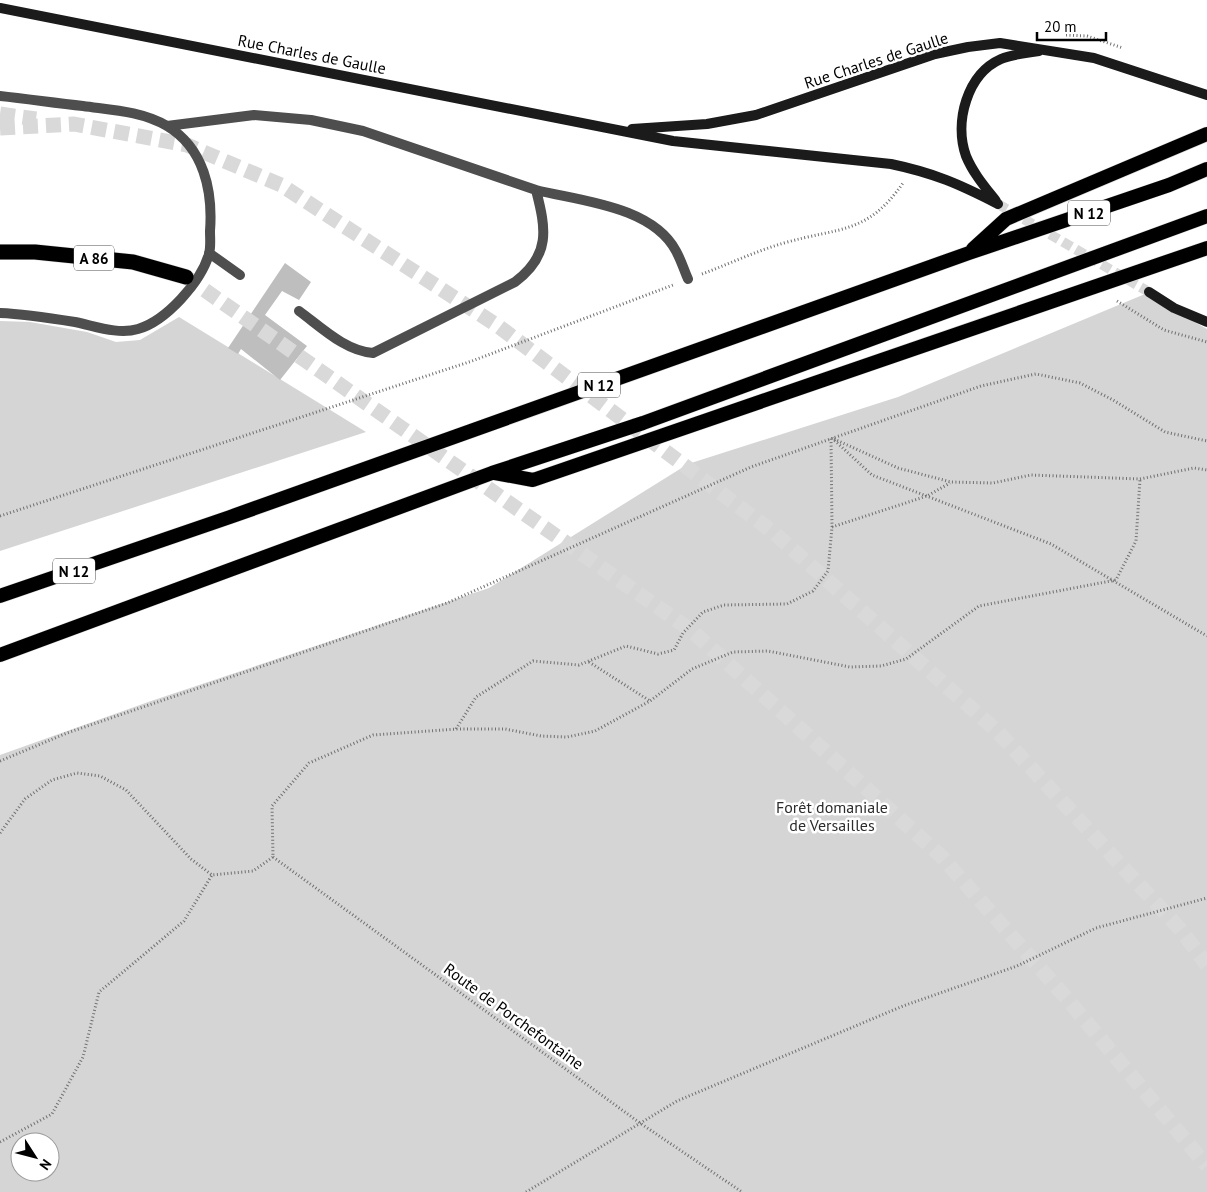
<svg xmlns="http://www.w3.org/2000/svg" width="1207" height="1192" font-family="'PT Sans',sans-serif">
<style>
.green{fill:#d5d5d5;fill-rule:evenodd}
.building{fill:#bebebe}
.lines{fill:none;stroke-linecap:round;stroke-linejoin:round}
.secondary-tunnel{stroke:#d9d9d9;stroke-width:10;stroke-dasharray:10 5;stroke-linecap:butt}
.motorway-tunnel{stroke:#d9d9d9;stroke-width:15;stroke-dasharray:15 8;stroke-linecap:butt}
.trunk-casing{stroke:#dbdbdb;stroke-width:15}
.motorway-casing{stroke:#dbdbdb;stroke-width:16}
.path{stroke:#707070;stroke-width:3;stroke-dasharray:1 2.5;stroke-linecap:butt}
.service{stroke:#4e4e4e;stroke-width:10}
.secondary{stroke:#1b1b1b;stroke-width:10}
.trunk{stroke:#000;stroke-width:14}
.motorway{stroke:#000;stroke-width:15}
.labels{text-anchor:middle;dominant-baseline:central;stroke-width:5;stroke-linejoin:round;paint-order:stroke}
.shield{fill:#fff;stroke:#4c4c4c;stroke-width:1}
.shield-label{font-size:15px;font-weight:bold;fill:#000}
.street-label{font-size:16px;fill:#000;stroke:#fff}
.park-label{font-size:16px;fill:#2c2c2c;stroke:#fff}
</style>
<rect width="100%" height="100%" fill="#fff"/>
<path class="green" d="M1145 294 1207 329V1192H0V755L151 701 489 588 688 464 898 397ZM20 1142H50V1172H20Z
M179 317 366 432 0 551V321L30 322 87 332 116 342 140 340Z"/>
<path class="building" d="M285 263 311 282 299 300 282 291 265 315 307 346 280 380 241 349 238 354 228 348Z"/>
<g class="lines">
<path class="secondary-tunnel" d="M998 204 1149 292"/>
<path class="motorway-tunnel" d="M0 114 36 119
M0 128 74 124 187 145 281 185 498 326 773 532 997 731 1180 929 1207 965
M186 277 692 631 941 856 1068 1000 1207 1166"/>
<g class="trunk-casing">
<path id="trunk" d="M973 249 1006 219 1207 134
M495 473 533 480 1207 248
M0 596 230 517 969 253 1169 185 1207 169
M0 655 492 473 643 423 1207 216"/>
</g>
<g class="motorway-casing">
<path id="motorway" d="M0 252H35L133 262 186 277"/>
</g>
<path class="path" d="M1066 35 1087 36 1123 48
M702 274C729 264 756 251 784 243 839 227 867 235 903 183
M1117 301 1164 330 1207 342
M832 438 872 475 1051 544 1207 636
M834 439 898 468 951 482 993 483 1031 475 1140 479 1194 468 1207 470
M0 516 472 361 673 285
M832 527 927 496 950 483
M589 662 650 701
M456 729 476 697 533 661 579 665 626 646 658 654 674 650 683 633 703 612 724 605 787 604 813 591 828 571 832 527 831 438
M0 761 67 733 447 603 751 467 981 386 1036 374 1080 383 1113 400 1165 432 1207 441
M0 833 25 799 52 780 77 773 100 776 126 790 191 859 212 875 253 871 273 857 272 806 309 763 373 735 456 729H505L541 736 567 737 595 731 650 701 692 669 733 652 768 651 850 667 881 666 906 659 979 606 1116 580 1136 541 1140 479
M273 857 640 1123 742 1192
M0 1142 52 1114 83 1057 99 992 184 921 212 875
M526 1192 677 1101 903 1006 1017 966 1096 928 1207 898"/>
<path class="service" d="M0 96C28 99 55 103 83 106 111 110 141 111 167 126 204 148 213 191 210 231 210 239 211 247 209 254 201 282 166 321 138 329 118 335 95 326 75 322 50 318 25 314 0 313
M167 126 254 115 311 120 363 131 536 190C546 229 551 255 515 282L373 353C345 351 321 327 299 311
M536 190C580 201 652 206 676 251 681 260 684 270 688 279
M209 253 240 275"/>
<path class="secondary" d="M0 8 673 141 891 164C934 173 959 184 998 204
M632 129 707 124 756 115 935 54 968 47 1000 43 1094 58 1207 95
M996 201C985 187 973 173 966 156 954 122 967 74 1001 59 1013 54 1027 53 1039 51
M1149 292 1174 308 1207 322"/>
<use href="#trunk" class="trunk"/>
<use href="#motorway" class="motorway"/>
</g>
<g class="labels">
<g class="shield">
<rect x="1068" y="200.5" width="42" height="25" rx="4"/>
<rect x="74" y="245.5" width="40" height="25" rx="4"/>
<rect x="578" y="372.5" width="42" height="25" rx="4"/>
<rect x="53" y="558.5" width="42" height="25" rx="4"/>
</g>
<g class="shield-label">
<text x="1089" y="213">N 12</text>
<text x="94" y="258">A 86</text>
<text x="599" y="385">N 12</text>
<text x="74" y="571">N 12</text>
</g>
<g class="street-label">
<text transform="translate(312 54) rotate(11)">Rue Charles de Gaulle</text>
<text transform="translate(876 60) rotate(-18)">Rue Charles de Gaulle</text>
<text transform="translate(514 1016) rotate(36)">Route de Porchefontaine</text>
</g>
<g class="park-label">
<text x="832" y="807">Forêt domaniale<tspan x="832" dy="18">de Versailles</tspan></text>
</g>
</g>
<g transform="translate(35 1157) rotate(126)"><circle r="24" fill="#ffffff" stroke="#999999"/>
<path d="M0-4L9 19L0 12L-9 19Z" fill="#000000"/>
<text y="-8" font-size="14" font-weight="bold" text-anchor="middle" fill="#000000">N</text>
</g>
<path d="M1037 32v8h69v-8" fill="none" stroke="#000000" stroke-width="2.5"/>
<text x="1044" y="32" font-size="15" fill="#000000" stroke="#ffffff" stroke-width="4" paint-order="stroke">20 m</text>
</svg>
